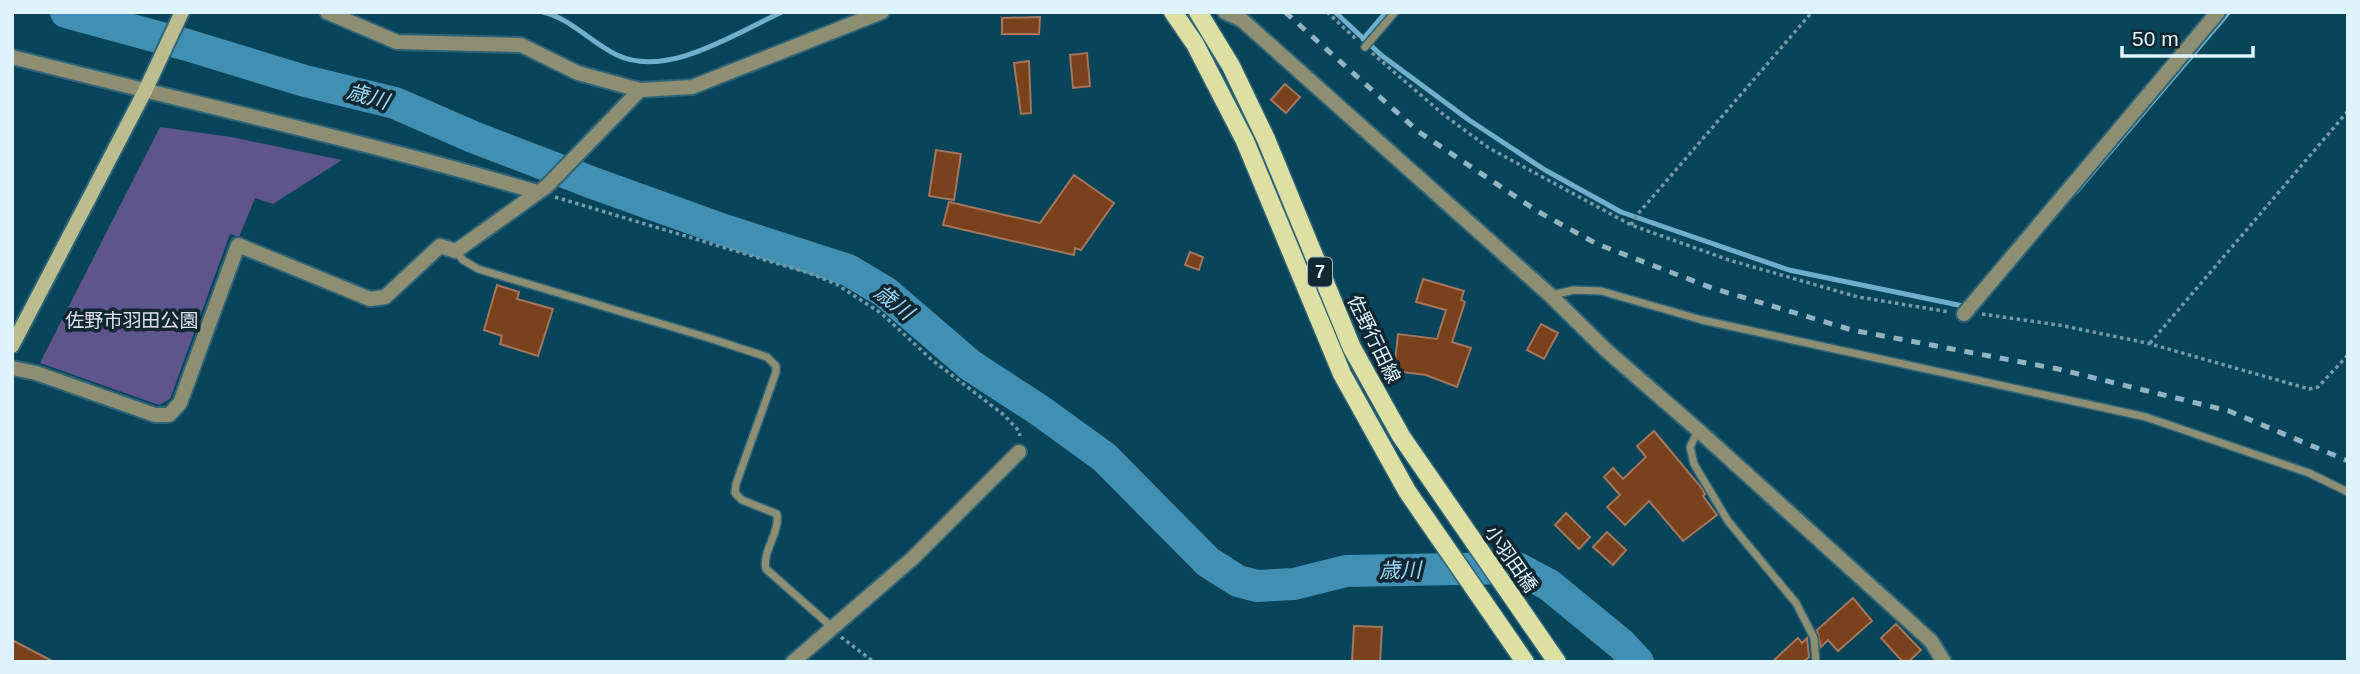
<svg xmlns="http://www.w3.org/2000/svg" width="2360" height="674" font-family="Helvetica,'Noto Sans JP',sans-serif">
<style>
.green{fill:#5d558b}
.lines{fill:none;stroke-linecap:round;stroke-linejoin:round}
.stream{stroke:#70aeca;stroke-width:5}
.river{stroke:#4190b3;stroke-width:32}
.building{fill:#7a411d;stroke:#a3765d;stroke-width:2}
.lane-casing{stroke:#2e6478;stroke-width:10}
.street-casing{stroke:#2e6478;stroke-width:18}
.secondary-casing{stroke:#2e6478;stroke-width:18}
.primary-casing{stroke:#2e6478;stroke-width:21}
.path{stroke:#719aab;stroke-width:3.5;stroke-dasharray:3.5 3.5;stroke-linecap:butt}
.lane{stroke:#8e8f72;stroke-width:7}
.street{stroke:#8e8f72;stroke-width:14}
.secondary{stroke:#bbbd8e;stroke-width:14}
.primary{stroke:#dee0a3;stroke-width:18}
.rail{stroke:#90b4c3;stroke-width:5;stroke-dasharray:9 9;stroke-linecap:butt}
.labels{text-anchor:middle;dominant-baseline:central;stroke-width:7;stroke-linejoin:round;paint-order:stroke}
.shield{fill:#112832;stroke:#a0b6c1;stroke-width:2}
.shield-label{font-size:18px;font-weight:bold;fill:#ddf3fe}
.park-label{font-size:19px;fill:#e1dff2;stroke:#112832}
.street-label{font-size:19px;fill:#ddf3fe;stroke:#112832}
.water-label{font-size:21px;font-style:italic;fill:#9dd9f7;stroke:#112832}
</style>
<rect width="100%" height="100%" fill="#08445a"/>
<path class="green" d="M160 127 231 137 342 160 273 204 255 198 239 237 230 234 170 399 159 405 40 363Z"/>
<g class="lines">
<path class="stream" d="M543 12C572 19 591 43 617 55 667 79 736 33 782 12
M1335 12 1381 55 1469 120 1545 170 1621 212 1789 270 1968 307
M1363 39 1386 12
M2076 192 2229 12"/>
<path class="river" d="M66 12 187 45 305 81 395 103 473 137 593 183 724 230 848 270 885 292 970 365 1039 410 1104 457 1208 562 1238 581 1257 586 1294 584 1346 571 1517 568 1549 585 1621 644 1638 662"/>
</g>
<path class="building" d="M1040 17 1039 34H1002V18Z
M1087 53 1090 86 1073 88 1070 55Z
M1029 61 1031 113 1021 114 1014 63Z
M1285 84 1300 97 1286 113 1271 100Z
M936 150 961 154 954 200 929 196Z
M1074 175 1114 203 1081 250 1075 248 1074 255 943 225 949 202 1040 223Z
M1190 252 1203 257 1199 270 1185 265Z
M1423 279 1464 291 1461 300 1465 302 1452 342 1471 348 1457 387 1426 375 1394 371 1398 334 1437 339 1446 310 1416 302Z
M497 285 519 292 517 299 553 309 538 356 500 344 502 336 484 330Z
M1541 324 1558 333 1544 359 1527 350Z
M1654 431 1700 486 1705 494 1703 496 1717 515 1683 541 1649 501 1625 525 1607 507 1620 495 1604 477 1613 468 1623 479 1646 457 1637 446Z
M1566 513 1590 537 1579 549 1555 525Z
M1607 532 1626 550 1613 565 1593 547Z
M1853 598 1872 621 1838 651 1828 640 1821 647 1817 630Z
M1896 624 1921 650 1908 662H1903L1881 638Z
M1354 626 1382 627 1380 662H1352Z
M1798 638 1802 643 1807 638 1809 657 1803 662H1772Z
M12 640 54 662H12Z"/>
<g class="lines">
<g class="lane-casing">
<path id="lane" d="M1365 47 1395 12
M456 251 463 260 478 269 709 338 767 357 776 366V372L736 484 735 493 742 500 777 514C780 533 762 551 766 569L833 628
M1551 295 1574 290 1601 291 1702 320 2146 417 2309 473 2348 492
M1698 431 1690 447 1694 464 1728 521 1796 603 1814 638 1816 662"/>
</g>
<g class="street-casing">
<path id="street" d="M327 12 397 42 521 45 578 73 640 90 692 87 882 12
M1225 12 1242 20 1550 295 1607 351 1698 430 1931 641 1944 662
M12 57C187 102 364 141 537 192
M1964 314 2218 12
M12 368 36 373 155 415H169L180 403 238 245 370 299 385 297 440 246 456 251 547 186 640 90
M793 662 913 558 1019 452"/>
</g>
<g class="secondary-casing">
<path id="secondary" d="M12 346 145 91 182 12"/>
</g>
<g class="primary-casing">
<path id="primary" d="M1173 12 1195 44 1245 141 1342 374 1407 491 1525 662
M1198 12 1231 66 1266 139 1352 348 1401 436 1557 662"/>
</g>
<path class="path" d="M1327 12 1356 39
M1372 53 1444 115 1489 148 1631 225 1729 260 1858 297 1950 312
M555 197 809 273 836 284 881 313 932 360 1004 415 1019 431 1020 436
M1631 225 1637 215 1812 12
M1982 314 2059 325 2147 343 2309 389 2318 387 2348 355
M2150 343 2348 111
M841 637 874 662"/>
<use href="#lane" class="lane"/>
<use href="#street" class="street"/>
<use href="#secondary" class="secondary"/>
<use href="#primary" class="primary"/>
<path class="rail" d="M1285 12 1419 132 1537 211 1597 244 1712 288 1852 330 2058 369 2229 411 2348 461"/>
</g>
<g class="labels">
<rect class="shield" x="1308" y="257.5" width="24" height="29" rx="5"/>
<g class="shield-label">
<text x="1320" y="272">7</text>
</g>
<g class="park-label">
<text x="132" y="320">佐野市羽田公園</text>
</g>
<g class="street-label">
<text transform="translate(1374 339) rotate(64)">佐野行田線</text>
<text transform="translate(1511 559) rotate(55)">小羽田橋</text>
</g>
<g class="water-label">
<text transform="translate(368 96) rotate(16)">歳川</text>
<text transform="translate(894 302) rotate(38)">歳川</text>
<text transform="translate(1400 570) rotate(-1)">歳川</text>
</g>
</g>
<rect width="2360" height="674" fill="none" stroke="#ddf3fe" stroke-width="28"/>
<path d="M2122 46v10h131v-10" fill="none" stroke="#ddf3fe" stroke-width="3.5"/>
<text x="2132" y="46" font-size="21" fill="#ddf3fe" stroke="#112832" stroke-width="5" paint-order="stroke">50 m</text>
</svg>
